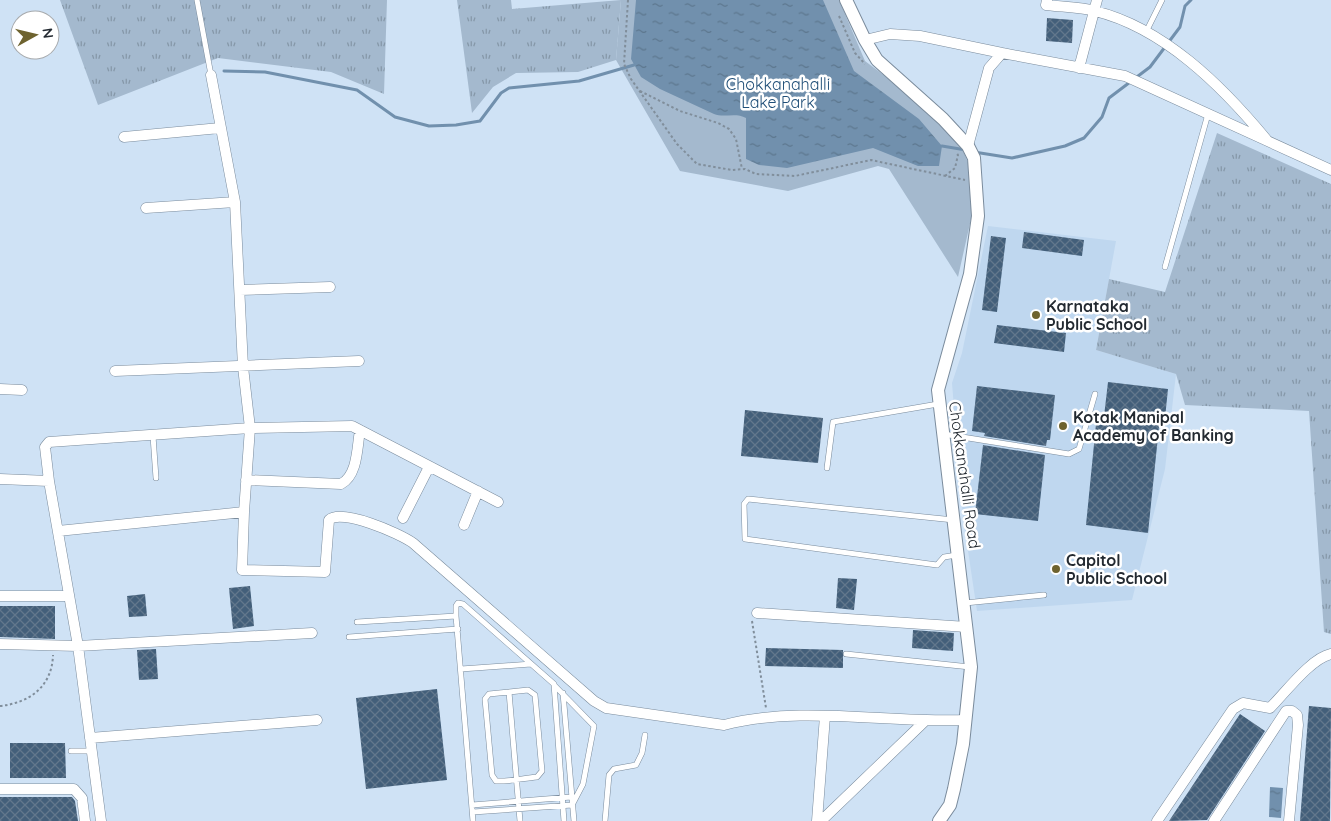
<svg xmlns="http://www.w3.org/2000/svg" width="1331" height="821" font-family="Quicksand,sans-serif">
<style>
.built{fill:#bfd7ef}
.grass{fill:url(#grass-tufts)}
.park{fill:#a4b9ce}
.water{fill:url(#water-ripples)}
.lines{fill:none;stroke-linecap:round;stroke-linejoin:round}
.stream{stroke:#7190ad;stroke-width:3}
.building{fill:url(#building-cross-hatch)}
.service-casing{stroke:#7a8b9c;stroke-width:6}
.minor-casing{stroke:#7a8b9c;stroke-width:11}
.tertiary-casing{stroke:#7a8b9c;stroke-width:14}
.path{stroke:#808e9b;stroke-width:2;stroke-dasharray:2.5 2.5;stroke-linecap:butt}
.service{stroke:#fff;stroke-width:5}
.minor{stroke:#fff;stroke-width:10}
.tertiary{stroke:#fff;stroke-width:12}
.poi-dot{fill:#6e632f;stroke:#fff;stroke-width:2}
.labels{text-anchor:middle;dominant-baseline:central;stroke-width:5;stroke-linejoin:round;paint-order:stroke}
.park-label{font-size:16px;fill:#204f78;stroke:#fff}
.poi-label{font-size:16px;font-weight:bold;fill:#232a31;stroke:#fff;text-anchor:start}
.street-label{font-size:16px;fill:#232a31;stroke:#fff}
</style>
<defs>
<pattern id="grass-tufts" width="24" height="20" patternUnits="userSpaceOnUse" patternTransform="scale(1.25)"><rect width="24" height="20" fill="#a4b9ce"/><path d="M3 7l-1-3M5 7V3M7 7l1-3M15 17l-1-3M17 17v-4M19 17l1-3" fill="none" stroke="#8597a8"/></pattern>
<pattern id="water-ripples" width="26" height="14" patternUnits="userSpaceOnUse" patternTransform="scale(1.25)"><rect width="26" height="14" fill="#7190ad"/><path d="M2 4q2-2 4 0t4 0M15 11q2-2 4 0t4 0" fill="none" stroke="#5c768d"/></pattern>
<pattern id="building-cross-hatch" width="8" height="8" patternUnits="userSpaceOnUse" patternTransform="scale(1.25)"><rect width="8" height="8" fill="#435f7a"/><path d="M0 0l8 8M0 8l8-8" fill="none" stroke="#62778c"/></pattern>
</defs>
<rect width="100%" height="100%" fill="#cfe2f5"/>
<path class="built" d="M988 226 1116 241 1096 350 1176 374 1165 469 1132 600 977 611 963 517 952 383 962 353Z"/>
<path class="grass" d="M60 0H387L384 94 331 72 218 58 98 105Z
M457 0H511L512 9 621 0 616 60 578 72 516 73 493 87 472 113Z
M1217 133 1331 184V634L1324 632 1309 411 1185 405 1176 374 1096 350 1109 279 1165 292Z"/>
<path class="park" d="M621 0H839L865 61 918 101 960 143 971 170V219L958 277 889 169 878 166 788 191 680 171 616 60Z"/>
<path class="water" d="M636 0H823L854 71 919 119 942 146 939 166H918L873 148 787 168 759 165 746 159V118C736 112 724 118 714 114L660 89 641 77 631 59Z
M1270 787 1283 788 1281 818 1269 817Z"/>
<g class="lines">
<path class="stream" d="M224 71 265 72 357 90 395 117 429 126 456 125 480 121 501 93 509 88 579 81 634 65
M942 146 966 150
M974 152 1012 158 1065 146 1084 138 1102 117 1109 98 1150 67 1180 27 1185 6 1191 0"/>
</g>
<path class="building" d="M1047 18 1073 20 1072 43 1046 41Z
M1024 232 1084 240 1082 256 1022 248Z
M991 236 1006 238 997 312 982 310Z
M997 325 1066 333 1064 352 994 343Z
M1108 382 1168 389 1164 428 1159 427 1148 533 1086 525 1096 424 1103 425Z
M977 386 1055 395 1050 440H1047L1046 446 984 436 985 433 972 431Z
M745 410 823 418 818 463 741 456Z
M983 445 1045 455 1038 521 975 514Z
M838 578 857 579 854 610 836 608Z
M250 586 254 626 233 629 229 588Z
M145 594 147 616 129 617 127 596Z
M0 606H55V639L0 637Z
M913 630 954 633 953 651 912 648Z
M766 648 843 650V668L765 666Z
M156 649 158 679 139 680 137 650Z
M437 689 447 780 366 789 356 698Z
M1309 706 1331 708 1330 821H1300Z
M1240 714 1265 731 1207 820 1169 821Z
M10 743H65L66 778H10Z
M0 797H72L75 801 78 821H0Z"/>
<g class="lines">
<g class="service-casing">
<path id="service" d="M197 0 211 75
M1147 30 1162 0
M1165 267 1208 114
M943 434 1069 454 1079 449 1095 394
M153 436 156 478
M827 468 833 422 938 404
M954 520 748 499 744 504 745 539 937 565 944 557 957 555
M965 603 1044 595
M357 622 456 616
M349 637 458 629
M846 654 970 667
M461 669 531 664
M509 692 528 690 535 695 542 771 537 777C524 778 509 782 496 781L492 775 485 699 489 694 509 692 520 821
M563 693 574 821
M71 751H92
M472 805 571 797
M473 812 572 805 583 784 594 726 554 685
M473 821 456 616V606L458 603 463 604 554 684 564 821
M605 821 609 775 614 769 636 765 642 753 645 735"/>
</g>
<g class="minor-casing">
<path id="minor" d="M1047 0 1046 5C1062 7 1080 7 1095 11 1164 28 1222 86 1266 139
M865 40 890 34 920 36 1002 53
M1079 68 1097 0
M211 75 235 202
M124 137 220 128
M968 146 989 68 1002 53 1125 76 1331 170
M146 208 235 202 243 367 250 428 244 512
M240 290 330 287
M115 371 359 361
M0 389 22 390
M0 479 49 481 78 646 101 821
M246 480 341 484C358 475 357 447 360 430
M49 481 45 447 49 442 250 428 352 426 498 502
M403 518 429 467
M464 525 478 491
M58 531 244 512 242 570 325 572 329 520C341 508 399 533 413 543L594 701 606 708 724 725C798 705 888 723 965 720
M0 596H69
M757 613 967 627
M0 644 78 646 312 633
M90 738 317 720
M0 789H74L82 798 85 821
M817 821 825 716
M821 821 925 721
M1157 821 1233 709 1243 703 1270 708C1285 693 1311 658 1331 654
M1214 821 1286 711H1292L1297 715 1298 725 1289 821"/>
</g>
<g class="tertiary-casing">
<path id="tertiary" d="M846 0 865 40 877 60 943 119 968 146 974 158 978 216 970 274 938 390 971 667 963 744 954 789 950 805 939 821"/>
</g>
<path class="path" d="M628 0 624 64 631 79 677 144 697 164 732 170 745 169 756 174 795 176 871 160 965 180
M839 16 855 53 865 64
M640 91 680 111 718 123 729 129 736 139 742 169
M945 176 955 168 958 155 956 152
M752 621 766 708
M0 706C29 703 52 687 53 655"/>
<use href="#service" class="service"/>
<use href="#minor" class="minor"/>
<use href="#tertiary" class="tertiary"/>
</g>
<g class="poi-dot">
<circle cx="1036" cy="315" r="5"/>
<circle cx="1063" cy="426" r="5"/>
<circle cx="1056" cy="569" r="5"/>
</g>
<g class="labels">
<g class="park-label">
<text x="778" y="84">Chokkanahalli<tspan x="778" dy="18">Lake Park</tspan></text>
</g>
<g class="poi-label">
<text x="1046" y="306">Karnataka<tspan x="1046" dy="18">Public School</tspan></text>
<text x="1073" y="417">Kotak Manipal<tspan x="1073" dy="18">Academy of Banking</tspan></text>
<text x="1066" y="560">Capitol<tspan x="1066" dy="18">Public School</tspan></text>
</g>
<g class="street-label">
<text transform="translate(965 475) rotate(82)">Chokkanahalli Road</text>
</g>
</g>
<g transform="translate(35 35) rotate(82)"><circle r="24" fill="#ffffff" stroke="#a7aaad"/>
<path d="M0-4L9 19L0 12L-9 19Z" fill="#6e632f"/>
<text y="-8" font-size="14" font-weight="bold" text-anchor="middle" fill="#232a31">N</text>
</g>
</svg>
